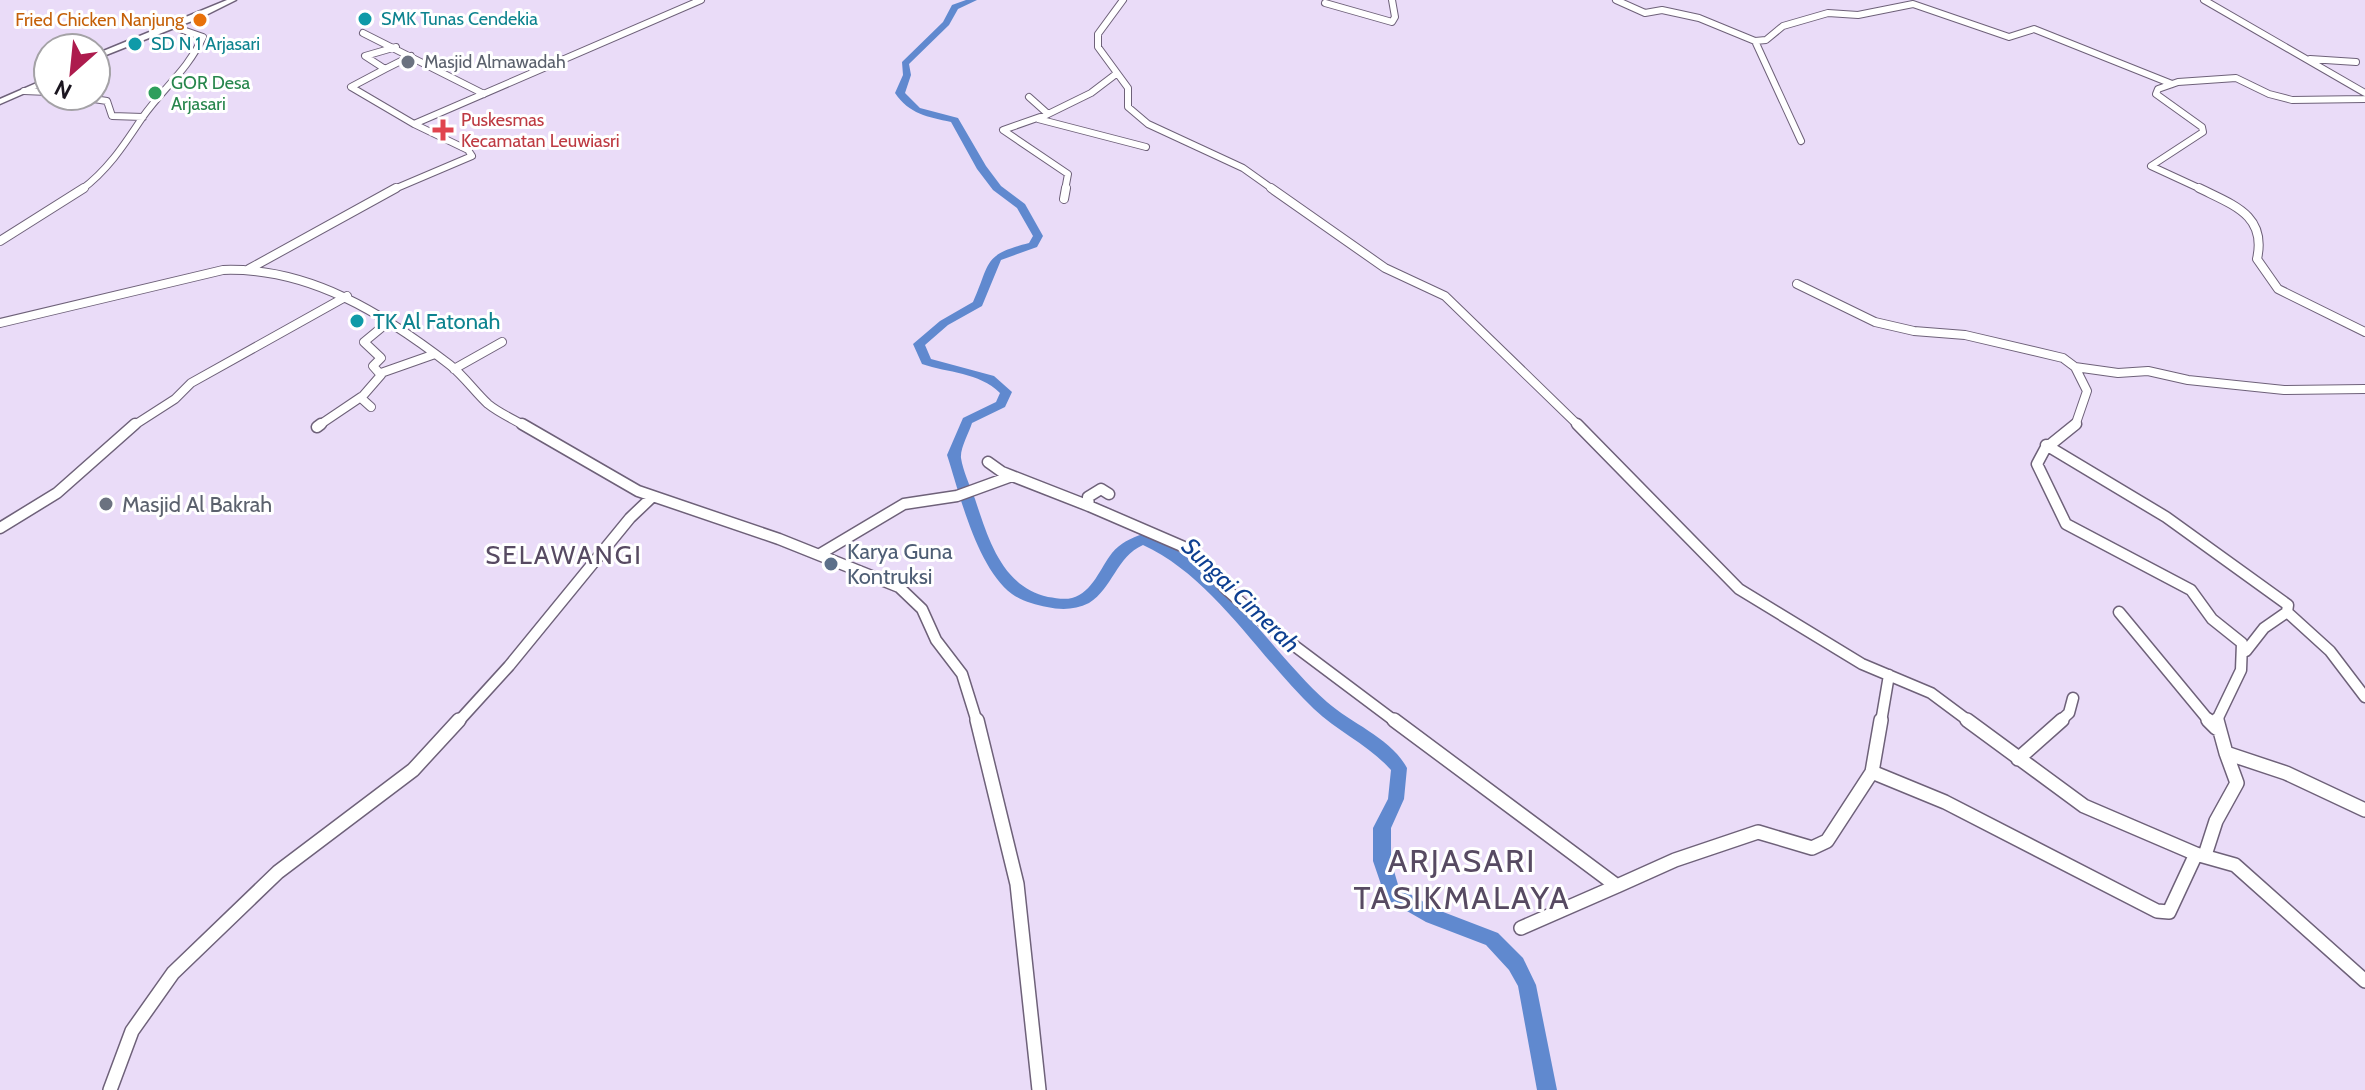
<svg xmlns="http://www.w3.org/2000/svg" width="2365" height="1090" font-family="Cabin,sans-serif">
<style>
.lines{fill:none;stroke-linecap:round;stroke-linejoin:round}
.river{fill:#6089cf;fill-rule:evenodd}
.minor-far3-casing{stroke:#6e6179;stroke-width:8}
.minor-far2-casing{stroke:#6e6179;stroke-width:10}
.minor-far1-casing{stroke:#6e6179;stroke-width:13}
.minor-casing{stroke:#6e6179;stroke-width:16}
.major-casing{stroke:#6e6179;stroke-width:3}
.minor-far3{stroke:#fff;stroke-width:6}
.minor-far2{stroke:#fff;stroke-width:8}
.minor-far1{stroke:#fff;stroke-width:10}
.minor{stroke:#fff;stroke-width:13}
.major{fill:#fff;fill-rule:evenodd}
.culture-dot{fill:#0f9aa8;stroke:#fff;stroke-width:3}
.food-dot{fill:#e8710a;stroke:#fff;stroke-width:3}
.worship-dot{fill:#6b7280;stroke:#fff;stroke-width:3}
.leisure-dot{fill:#2e9e5b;stroke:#fff;stroke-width:3}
.health-dot{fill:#e0444e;stroke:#fff;stroke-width:3}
.service-dot{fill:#5c6f8a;stroke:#fff;stroke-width:3}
.labels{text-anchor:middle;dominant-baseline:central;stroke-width:6;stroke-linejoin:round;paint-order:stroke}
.far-culture-label{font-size:18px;fill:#0d838f;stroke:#fff;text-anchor:start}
.far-food-label{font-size:18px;fill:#c56008;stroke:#fff;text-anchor:end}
.far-worship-label{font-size:18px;fill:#5b616d;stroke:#fff;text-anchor:start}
.far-leisure-label{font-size:18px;fill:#27864d;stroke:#fff;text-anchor:start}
.far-health-label{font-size:18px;fill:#be3a42;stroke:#fff;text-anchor:start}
.culture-label{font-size:22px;fill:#0d838f;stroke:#fff;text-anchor:start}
.worship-label{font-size:22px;fill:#5b616d;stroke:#fff;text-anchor:start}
.service-label{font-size:22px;fill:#4e5e75;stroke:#fff;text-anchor:start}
.water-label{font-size:24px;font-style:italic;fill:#0d3f91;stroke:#fff}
.quarter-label{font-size:26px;letter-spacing:2px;fill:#574a62;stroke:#fff}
.near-quarter-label{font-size:32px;letter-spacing:2px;fill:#574a62;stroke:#fff}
</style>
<rect width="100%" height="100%" fill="#eadcf8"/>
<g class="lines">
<path class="river" d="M966 0H977L958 9 949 25 909 64 911 75 905 93 920 108 958 118 986 166 1001 186 1025 204 1043 236 1037 247 1001 260 982 306 948 325 925 345 931 359 994 376 1012 392 1005 407 972 423C969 433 960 448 961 458 963 471 970 486 975 499 988 538 1002 587 1048 597 1056 598 1064 600 1072 598 1093 592 1100 568 1112 553 1120 543 1131 538 1143 534 1215 557 1271 653 1327 702 1352 724 1391 738 1407 768L1404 799 1391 828V861L1399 888 1438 910 1498 933 1523 958 1536 985 1557 1090H1537L1518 986 1509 970 1486 945 1426 922 1386 899 1373 861V828L1388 799 1391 770C1369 745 1338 732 1314 709 1259 657 1213 577 1143 545 1116 557 1113 588 1089 603 1075 610 1061 610 1047 607 1035 605 1022 601 1012 594 977 568 960 495 947 455L963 418 996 402 1000 393C979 372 948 373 922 364L913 344 940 321 973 302C991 262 982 255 1029 243L1033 236 1017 208 993 190 977 169 951 122C928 117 909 114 895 93L903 75 902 62 943 22 952 5Z"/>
<g class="minor-far3-casing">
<path id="minor-far3" d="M1123 0 1098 34V47L1128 88V107L1148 124 1243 168 1274 190
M1616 0 1645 13 1662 10 1699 18 1755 41 1801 141
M2204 0 2365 93
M1325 3 1392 22 1395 17 1392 0
M363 33 484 94
M1755 41 1766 40 1783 26 1828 13 1858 15 1913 4 2009 37 2034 29 2172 84
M396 47 365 56 385 69 351 87 414 124 701 0
M2310 59 2356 62
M385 69 411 56
M1116 74 1091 93 1038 119 1146 147
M24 91 48 92
M74 96 107 101 112 116 143 117
M1029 97 1048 114
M1040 117 1003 130 1068 174 1065 190
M81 190C108 170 124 145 142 118 163 88 187 71 203 37L177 28
M392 190 472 156 468 150 414 124
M2203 190 2151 166 2203 132 2202 127 2156 94 2158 89 2178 82 2236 78 2269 94 2292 100 2365 99"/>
</g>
<g class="minor-far2-casing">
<path id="minor-far2" d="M1271 188 1385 268 1445 296 1579 426
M2199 188C2233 205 2267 215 2257 259L2278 289 2365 332
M1064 199 1066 188
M0 241 84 188
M249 269 396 188
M1797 284 1875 322 1914 331 1965 335 2063 358 2075 367 2087 391 2075 426
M0 323 223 270C309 267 384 314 450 365 464 376 475 392 488 404 499 413 513 419 525 426
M2075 367 2118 373 2148 371 2188 380 2284 390 2365 389
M454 369 502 342
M381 373 435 354
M371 407 361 398 381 375 373 366 381 358 364 342 387 323
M133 426 175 399 191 383 347 296
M318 426 361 397"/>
</g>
<g class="minor-far1-casing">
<path id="minor-far1" d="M522 424 638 491 779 539 899 587 922 609 936 640 962 674 977 722
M1577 424 1739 589 1862 664 1931 693 1970 722
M2076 424 2045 449 2037 464 2066 524 2191 590 2212 619 2242 643 2241 670 2216 722
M317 427 321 424
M2046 445 2166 517 2288 605 2287 612 2264 628 2246 651
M988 462 1002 472 1089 506
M1109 494 1101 489 1088 497 1089 506 1191 550 1226 589 1264 623 1396 722
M0 528 57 493 135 424
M820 554 904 504 957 496 1012 476
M2119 612 2210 722
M2287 612 2330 651 2365 697
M458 722 509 666 630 518 651 498
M1881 722 1889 675
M2059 722 2069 713 2073 698"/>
</g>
<g class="minor-casing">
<path id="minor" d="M977 720 1017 884 1039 1090
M1394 720 1617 886 1675 860 1758 832 1812 848 1827 841 1872 772 1881 720
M1967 720 2084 806 2196 854 2235 865 2365 981
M2208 720 2216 728
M2217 720 2226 753 2286 773 2365 810
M2018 759 2062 720
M1872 772 1945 802 2157 911 2169 912 2196 854
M2205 855 2216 821 2237 783 2226 753
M1521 928 1617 886
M110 1090 132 1031 173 973 278 872 413 770 459 720"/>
</g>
<g class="major-casing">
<path id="major" d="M227 0H236L202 17 96 59V54Z
M48 78V83L0 104V99Z"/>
</g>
<use href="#minor-far3" class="minor-far3"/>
<use href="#minor-far2" class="minor-far2"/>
<use href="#minor-far1" class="minor-far1"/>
<use href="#minor" class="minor"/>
<use href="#major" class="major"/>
</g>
<g class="culture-dot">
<circle cx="365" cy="19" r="8"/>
<circle cx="135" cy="44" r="8"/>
<circle cx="357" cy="321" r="8"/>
</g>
<circle class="food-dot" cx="200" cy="20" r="8"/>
<g class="worship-dot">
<circle cx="408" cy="62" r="8"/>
<circle cx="106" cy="504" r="8"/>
</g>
<circle class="leisure-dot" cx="155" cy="93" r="8"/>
<path class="health-dot" d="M439 118h8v8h8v8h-8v8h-8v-8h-8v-8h8z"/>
<circle class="service-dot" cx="831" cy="564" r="8"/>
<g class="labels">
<g class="far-culture-label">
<text x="381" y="19">SMK Tunas Cendekia</text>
<text x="151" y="44">SD N 1 Arjasari</text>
</g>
<g class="far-food-label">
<text x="184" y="20">Fried Chicken Nanjung</text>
</g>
<g class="far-worship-label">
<text x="424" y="62">Masjid Almawadah</text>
</g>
<g class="far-leisure-label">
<text x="171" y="83">GOR Desa<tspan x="171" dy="21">Arjasari</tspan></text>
</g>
<g class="far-health-label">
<text x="461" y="120">Puskesmas<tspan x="461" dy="21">Kecamatan Leuwiasri</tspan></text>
</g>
<g class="culture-label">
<text x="373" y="321">TK Al Fatonah</text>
</g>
<g class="worship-label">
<text x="122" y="504">Masjid Al Bakrah</text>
</g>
<g class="service-label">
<text x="847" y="551">Karya Guna<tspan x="847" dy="25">Kontruksi</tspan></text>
</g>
<g class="water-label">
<text transform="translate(1241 595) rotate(44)">Sungai Cimerah</text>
</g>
<g class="quarter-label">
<text x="564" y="555">SELAWANGI</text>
</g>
<g class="near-quarter-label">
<text x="1462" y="860">ARJASARI<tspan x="1462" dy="37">TASIKMALAYA</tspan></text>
</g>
</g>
<g transform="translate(72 72) rotate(207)"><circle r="38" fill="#ffffff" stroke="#a4a2a6" stroke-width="2"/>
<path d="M0-6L14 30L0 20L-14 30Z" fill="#ad1b4d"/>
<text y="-12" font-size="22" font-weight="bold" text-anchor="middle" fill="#1b1620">N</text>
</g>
</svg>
